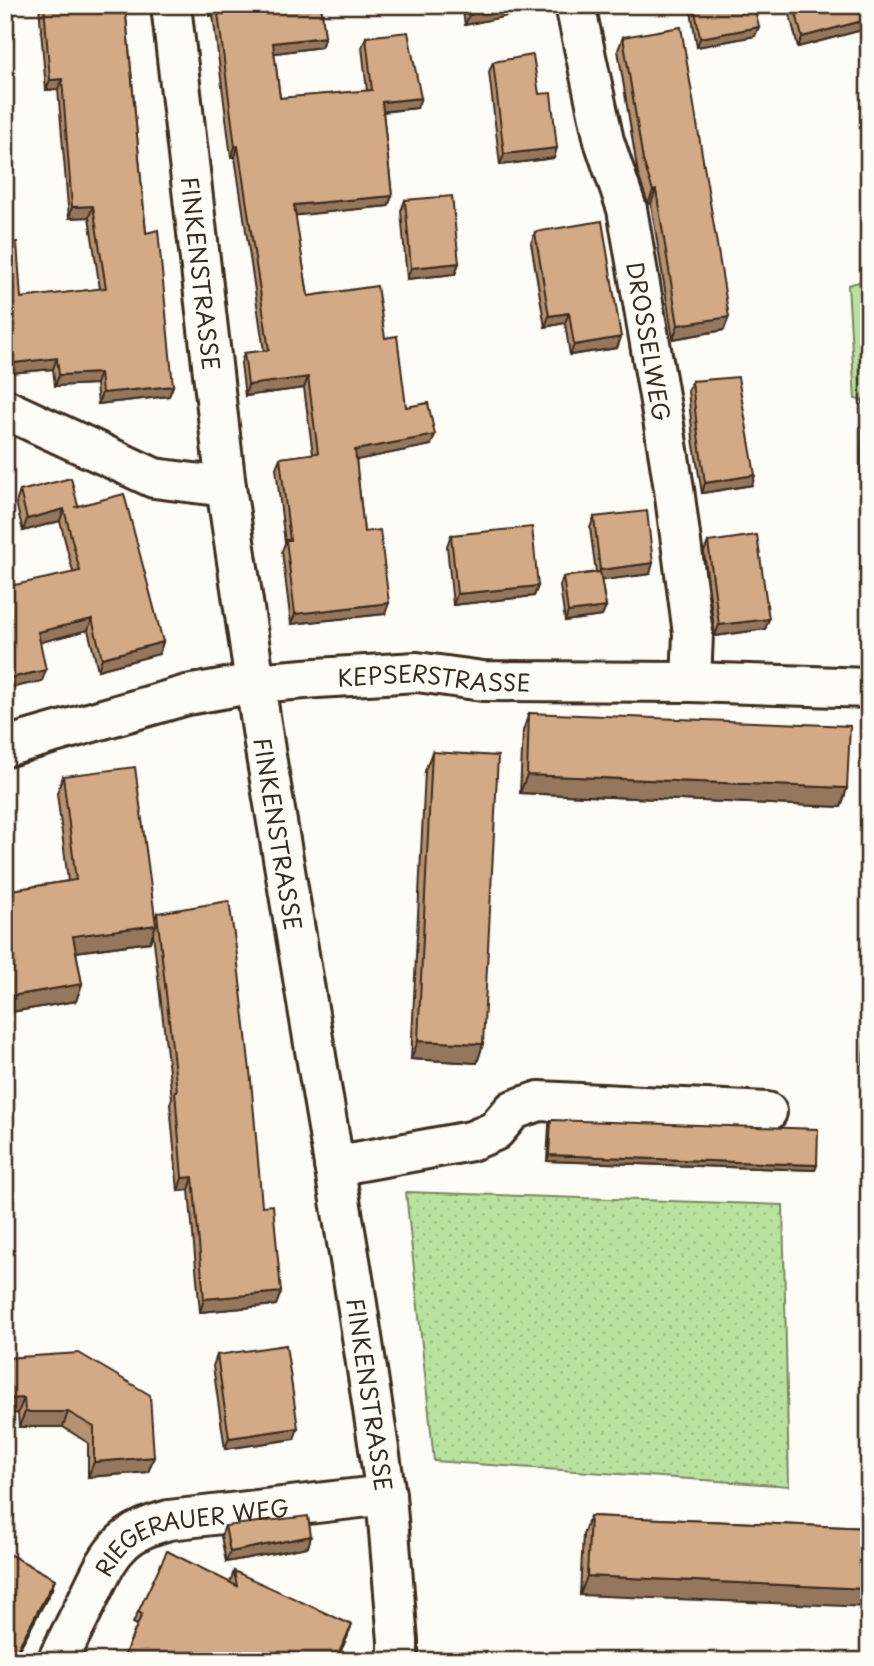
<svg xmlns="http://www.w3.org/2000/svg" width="874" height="1666" font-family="'Playpen Sans',sans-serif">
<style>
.green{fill:#b9e29f;stroke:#7a865e;stroke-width:2}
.park{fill:url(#park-dots);stroke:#7a865e;stroke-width:2}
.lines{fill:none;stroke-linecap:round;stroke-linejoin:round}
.minor-casing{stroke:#3b2a1e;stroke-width:44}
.minor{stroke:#fdfcf7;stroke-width:38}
.wall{fill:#b59272;stroke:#3b2a1e;stroke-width:2}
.shaded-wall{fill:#94775d;stroke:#3b2a1e;stroke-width:2}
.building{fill:#d3aa85;stroke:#3b2a1e;stroke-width:2}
.labels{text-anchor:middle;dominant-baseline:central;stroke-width:5;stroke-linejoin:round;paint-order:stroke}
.street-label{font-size:23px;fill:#3b2a1e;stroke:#fdfcf7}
</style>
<defs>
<pattern id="park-dots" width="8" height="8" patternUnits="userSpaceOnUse" patternTransform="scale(1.75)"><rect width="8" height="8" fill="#b9e29f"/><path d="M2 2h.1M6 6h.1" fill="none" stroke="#a0c288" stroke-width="1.8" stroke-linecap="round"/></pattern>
</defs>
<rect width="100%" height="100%" fill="#fdfcf7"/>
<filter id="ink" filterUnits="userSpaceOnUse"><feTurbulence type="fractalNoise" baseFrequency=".0143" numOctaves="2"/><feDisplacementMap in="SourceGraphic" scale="14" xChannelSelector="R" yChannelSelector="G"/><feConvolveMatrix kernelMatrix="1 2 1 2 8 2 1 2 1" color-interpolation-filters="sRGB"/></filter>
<g filter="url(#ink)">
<path class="green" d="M869 279V401L855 399 848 285Z"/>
<path class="park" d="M406 1192 783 1205 789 1486 434 1461Z"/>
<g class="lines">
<g class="minor-casing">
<g id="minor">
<path id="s1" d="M171 5 226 487 265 750 354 1284 386 1495 398 1641V1661"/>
<path id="s2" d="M575 5 604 141 627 209 664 425 674 489 693 634 691 682"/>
<path d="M5 409 154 478 226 487"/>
<path id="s3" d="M5 747 187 695 255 683 317 678 417 672 483 681 691 682 869 688"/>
<path d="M334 1166 471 1141 495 1131 513 1110 539 1101 767 1112"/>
<path id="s4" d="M57 1661C68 1639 79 1618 89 1597 98 1579 106 1559 120 1545 133 1531 151 1525 169 1520L386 1495"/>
</g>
</g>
<use href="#minor" class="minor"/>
</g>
<path class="wall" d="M39 5H125L146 233 173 386 169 396 98 404 96 384 55 386 53 369 9 373 5 341V244L21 298 100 289 89 217 69 218 58 89 46 90Z
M209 5H321L325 37 321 47 274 53 280 98 367 91 362 47 366 37 417 108 383 112 392 196 388 206 295 215 308 296 385 338 406 407 431 445 356 460 364 532 385 614 291 624 282 551 285 543 276 468 280 458 313 454 304 388 245 396 241 363 244 353 264 351 235 157H231L213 15 210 16Z
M462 5H520L517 14 465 25Z
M690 5H754L755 36 697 47Z
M791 5H869V40L866 29 798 47 789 11Z
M623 37 724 330 673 339 651 204H648L638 174 618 50Z
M493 62 539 94 554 158 500 165 489 72Z
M405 200 459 263 455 274 407 279 401 211Z
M535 232 621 337 617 348 570 355 565 323 545 327 531 243Z
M692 381 755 475 752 485 702 493 693 439 688 391Z
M868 386 869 493H860L863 401Z
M20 491 78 506 163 642 159 654 98 670 88 630 40 642 42 681 5 689 73 572 60 521 23 531 16 503Z
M594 517 650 574 601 580 606 607 602 616 565 621 560 586 563 577 596 572 590 528Z
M451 535 538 586 534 596 453 605 447 546Z
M708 542 769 619 765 629 715 636 704 552Z
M529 713 847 788 841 807 520 793 523 731Z
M432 752 483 1044 477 1063 411 1059 425 771Z
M63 776 155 919 157 913 262 1206 281 1292 276 1305 200 1312 189 1190 178 1191 170 1104 172 1098 153 933 150 942 76 952 82 984 76 1001 5 1013V891L68 881 57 793Z
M869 949V1085H862Z
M551 1120 817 1165 815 1170 547 1161 549 1125Z
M217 1355 294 1439 225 1449 213 1366Z
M5 1358 154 1457 148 1472 88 1477V1443L63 1427H19L18 1413 5 1414Z
M590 1516 869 1528 580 1595 583 1534Z
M225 1526 311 1536 308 1547 226 1562 221 1536Z
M234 1571 348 1636 336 1661H122L137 1625 133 1623 138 1612 230 1582Z"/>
<path class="shaded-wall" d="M213 5H217L213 15 210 16Z
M515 5H520L517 14 465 25 469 15Z
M869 19 866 29 798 47 802 37Z
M759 27 755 36 697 47 700 38Z
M325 37 321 47 269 54 273 43Z
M62 79 58 89 46 90 50 80Z
M421 98 417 108 378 112 382 102Z
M238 146 235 157H231L235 147Z
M557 148 554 158 500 165 504 154Z
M656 190 651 204H648L653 191Z
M392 196 388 206 290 216 294 205Z
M93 206 89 217 69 218 72 207Z
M459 263 455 274 407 279 411 268Z
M569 313 565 323 545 327 549 316Z
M729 317 724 330 673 339 678 325Z
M621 337 617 348 570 355 574 345Z
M57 358 53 369 9 373 13 363Z
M100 373 96 384 55 386 59 375Z
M308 377 304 388 245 396 248 385Z
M173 386 169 396 98 404 102 393Z
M435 435 431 445 352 461 355 450Z
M755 475 752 485 702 493 705 483Z
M865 478H869V493H860Z
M64 509 60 521 23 531 27 519Z
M653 563 650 574 597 581 600 570Z
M538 586 534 596 453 605 457 594Z
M389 603 385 614 291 624 295 614Z
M606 607 602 616 565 621 568 612Z
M92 619 88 630 34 644 38 632Z
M769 619 765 629 715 636 719 625Z
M163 642 159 654 98 670 102 658Z
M46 670 42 681 5 689V679Z
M527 775 847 788 841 807 520 793Z
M156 925 150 942 67 953 73 936Z
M82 984 76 1001 5 1013V997Z
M418 1041 483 1044 477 1063 411 1059Z
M869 1068V1085H862Z
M549 1155 817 1165 815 1170 547 1161Z
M193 1177 189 1190 178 1191 182 1178Z
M281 1292 276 1305 200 1312 204 1299Z
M24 1398 18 1413 5 1414V1399Z
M25 1412H68L63 1427H19Z
M298 1428 294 1439 225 1449 229 1438Z
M154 1457 148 1472 88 1477 94 1462Z
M311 1536 308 1547 226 1562 230 1552Z
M587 1576 869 1589V1607L580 1595Z
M55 1579 52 1589 13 1661H11Z
M352 1625 336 1661H335Z"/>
<path class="building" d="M44 5H125L146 233 158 230 173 386 102 393 100 373 59 375 57 358 13 363 7 309H5V244L17 242 21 298 106 288 93 206 72 207 62 79 50 80Z
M217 5H321L325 37 273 43 280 98 372 90 366 37 408 32 421 98 382 102 392 196 294 205 308 296 377 286 385 338 397 336 406 407 428 403 435 435 355 450 364 532 380 530 389 603 295 614 286 540H290L280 458 318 453 308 377 248 385 244 353 269 350 238 146 235 147Z
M467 5H515L469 15Z
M694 5H754L759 27 700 38Z
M794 5H869V19L802 37Z
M681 27 729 317 678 325 656 190 653 191 643 160 623 37Z
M533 55 539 94 551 93 557 148 504 154 493 62Z
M452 196 459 263 411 268 405 200Z
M602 221 621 337 574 345 569 313 549 316 535 232Z
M738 377 755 475 705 483 697 428 692 381Z
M868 386H869V478H865Z
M71 478 78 506 74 507 124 494 163 642 102 658 92 619 38 632 46 670 5 679V587L80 571 64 509 27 519 20 491Z
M647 511 653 563 600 570 594 517Z
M532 527 538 586 457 594 451 535Z
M757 535 769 619 719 625 708 542Z
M600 572 606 607 568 612 563 577Z
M529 713 850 726 847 788 527 775Z
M432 752 498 756 483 1044 418 1041Z
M135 767 156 925 73 936 82 984 5 997V891L76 880 63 776Z
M229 901 237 955 251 1080 262 1206 273 1205 281 1292 204 1299 193 1177 182 1178 175 1091H177L157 913Z
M551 1120 818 1129 817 1165 549 1155Z
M286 1345 298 1428 229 1438 217 1355Z
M79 1353 150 1395 154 1457 94 1462V1427L68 1412H25L24 1398 5 1399V1358Z
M308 1516 311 1536 230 1552 225 1526Z
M590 1516 869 1528V1589L587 1576Z
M167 1551 237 1586 234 1571 352 1625 335 1661H122L142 1614 138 1612Z
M5 1552 55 1579 11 1661H5Z"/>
</g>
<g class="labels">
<g class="street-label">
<text stroke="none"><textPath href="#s1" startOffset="270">FINKENSTRASSE</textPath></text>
<text stroke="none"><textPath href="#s2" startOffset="345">DROSSELWEG</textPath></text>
<text stroke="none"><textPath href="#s3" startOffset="438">KEPSERSTRASSE</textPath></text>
<text stroke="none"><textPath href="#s1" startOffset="836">FINKENSTRASSE</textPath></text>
<text stroke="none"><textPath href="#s1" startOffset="1404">FINKENSTRASSE</textPath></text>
<text stroke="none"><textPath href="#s4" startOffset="203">RIEGERAUER WEG</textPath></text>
</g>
</g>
<rect width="874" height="1666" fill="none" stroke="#fdfcf7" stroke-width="28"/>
<rect x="14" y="14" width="846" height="1638" fill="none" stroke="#3b2a1e" stroke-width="2.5" filter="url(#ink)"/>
</svg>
